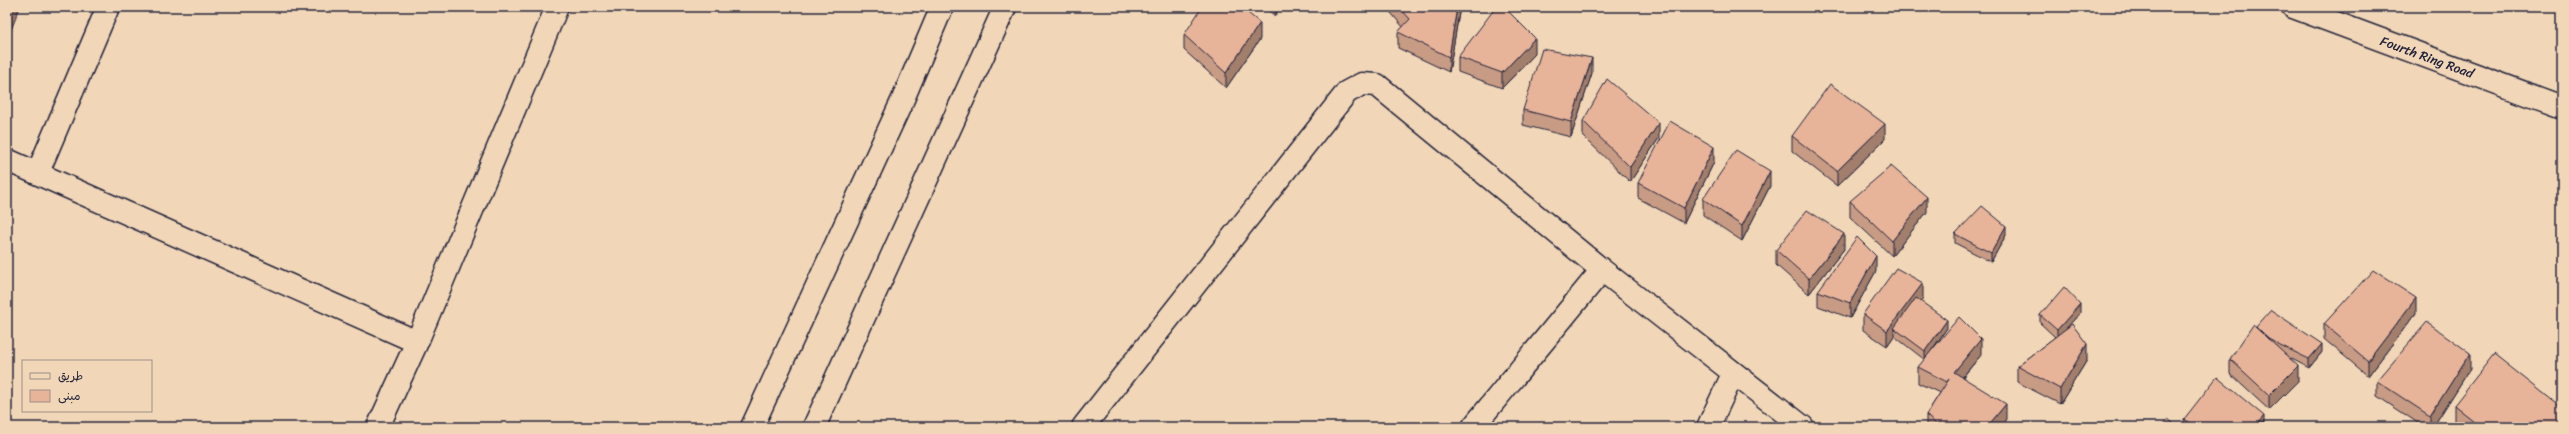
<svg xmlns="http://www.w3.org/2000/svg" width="2569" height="434" font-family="Sriracha,'Playpen Sans Arabic',sans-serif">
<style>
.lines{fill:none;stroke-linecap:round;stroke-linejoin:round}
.minor-casing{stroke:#22223b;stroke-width:25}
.major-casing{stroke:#22223b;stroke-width:25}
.minor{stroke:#f1d7b8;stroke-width:22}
.major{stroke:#f1d7b8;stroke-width:22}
.wall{fill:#c79b84;stroke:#22223b}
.shaded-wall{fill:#a27e6c;stroke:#22223b}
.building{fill:#e7b49a;stroke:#22223b}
.labels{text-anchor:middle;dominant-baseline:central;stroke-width:3;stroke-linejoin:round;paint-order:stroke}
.street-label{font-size:13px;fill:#22223b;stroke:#f1d7b8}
</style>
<rect width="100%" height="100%" fill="#f1d7b8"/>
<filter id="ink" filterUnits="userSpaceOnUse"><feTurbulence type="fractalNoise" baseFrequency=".025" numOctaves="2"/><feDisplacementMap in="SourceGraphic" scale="8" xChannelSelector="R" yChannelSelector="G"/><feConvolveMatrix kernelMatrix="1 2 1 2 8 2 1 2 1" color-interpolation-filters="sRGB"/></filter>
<g filter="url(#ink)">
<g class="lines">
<g class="minor-casing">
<path id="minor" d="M7 160 417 342
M38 172 108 7
M378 427 417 342 557 7
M752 427 903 99 942 7
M814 427 1005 7
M1083 427 1347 92 1362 84 1377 85 1602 270 1803 427
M1473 427 1602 270
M1708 427 1733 374"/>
</g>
<g class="major-casing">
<path id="major" d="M2293 7 2562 107"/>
</g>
<use href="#minor" class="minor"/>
<use href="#major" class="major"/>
</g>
<path class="wall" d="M1264 7H1280L1275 16Z
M1365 7H1373L1371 11Z
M1386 7H1459V13L1449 72 1398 48V32L1403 27Z
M1184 35 1260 39 1226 88 1184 50Z
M1535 54 1502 88 1458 72V57Z
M1592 73 1571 137 1523 125V110Z
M1583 121 1659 138 1630 182 1583 136Z
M1792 136 1885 139 1837 186 1792 151Z
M1714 162 1684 223 1638 198V183Z
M1770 186 1742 241 1703 215V199Z
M1850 201 1927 212 1892 256 1850 217Z
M1955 234 2006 235 1991 262 1955 243Z
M1844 249 1809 294 1776 265V250Z
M1876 271 1850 318 1818 306V291Z
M1923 298 1920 301 1947 328 1929 354 1981 355 1963 377 2006 419 2000 427H1926V415L1940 393 1918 383V367L1925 360 1894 336 1887 346 1863 330V314Z
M2080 313 2065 329 2087 360 2060 404 2017 382V366L2055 337 2040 323V315Z
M2416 313 2368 376 2324 339V324Z
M2256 327 2322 352 2309 368 2290 358 2298 381 2269 410 2230 374V359Z
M2470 369 2433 427H2424L2377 396V381Z
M2454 405 2562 427H2457L2454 424Z
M2184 419 2264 427H2184Z"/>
<path class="shaded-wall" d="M12 7H20L7 40V20Z
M1275 7H1280L1275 16Z
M1457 7H1459V13L1449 72V57Z
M1260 23V39L1226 88V73Z
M1535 38V54L1502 88V73Z
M1592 58V73L1571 137V122Z
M1659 123V138L1630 182V167Z
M1885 124V139L1837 186V171Z
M1714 147V162L1684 223V208Z
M1770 171V186L1742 241V226Z
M1927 197V212L1892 256V241Z
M2006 226V235L1991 262V253Z
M1844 234V249L1809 294V279Z
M1876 256V271L1850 318V303Z
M1923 283V298L1898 331 1894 328V336L1887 346V331Z
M2416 298V313L2368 376V361Z
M2080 304V313L2057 339V330Z
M1947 320V328L1925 360V351Z
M1981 339V355L1954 387V372Z
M2087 344V360L2060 404V389Z
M2322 344V352L2309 368V359Z
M2470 353V369L2433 427H2430V416Z
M2298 366V381L2269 410V395Z
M2006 404V419L2000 427H1987Z
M2264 416V427H2254Z"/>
<path class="building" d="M7 7H12L7 20Z
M1202 7H1241L1260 23 1226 73 1184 35Z
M1399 7H1457L1449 57 1398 32 1410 19Z
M1496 7H1504L1535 38 1502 73 1458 57Z
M1542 49 1592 58 1571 122 1523 110Z
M1607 79 1659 123 1630 167 1583 121Z
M1830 84 1885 124 1837 171 1792 136Z
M1670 121 1714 147 1684 208 1638 183Z
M1736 150 1770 171 1742 226 1703 199Z
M1891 166 1927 197 1892 241 1850 201Z
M1982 206 2006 226 1991 253 1955 234Z
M1807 210 1844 234 1809 279 1776 250Z
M1857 237 1876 256 1850 303 1818 291Z
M1896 268 1923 283 1887 331 1863 314Z
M2373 270 2416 298 2368 361 2324 324Z
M2064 287 2080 304 2057 330 2040 315Z
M1916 298 1947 320 1925 351 1894 328Z
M2271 310 2322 344 2309 359 2268 339 2256 327Z
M1959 317 1981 339 1954 372 2006 404 1987 427H1939L1926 415 1949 379 1947 382 1918 367Z
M2427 322 2470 353 2430 416 2377 381Z
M2072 324 2087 344 2060 389 2017 366Z
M2253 325 2298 366 2269 395 2230 359Z
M2494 354 2562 408V427H2481L2454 405Z
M2217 377 2264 416 2254 427H2197L2184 419Z
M2168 419 2178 427H2161Z
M1910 425 1913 427H1908Z"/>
</g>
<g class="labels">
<g class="street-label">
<text transform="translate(2427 57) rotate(20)">Fourth Ring Road</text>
</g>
</g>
<rect width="2569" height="434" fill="none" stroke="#f1d7b8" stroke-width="24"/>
<rect x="12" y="12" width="2545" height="410" fill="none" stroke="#22223b" stroke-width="1.5" filter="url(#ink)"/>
<rect x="22" y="360" width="130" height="52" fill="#f1d7b8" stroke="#9e8f86"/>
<rect x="30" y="373" width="20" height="6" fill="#f1d7b8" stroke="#9e8f86"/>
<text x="58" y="380" font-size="12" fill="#22223b">طريق</text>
<rect x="30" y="390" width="20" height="12" fill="#e7b49a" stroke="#9e8f86"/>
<text x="58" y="400" font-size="12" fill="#22223b">مبنى</text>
</svg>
